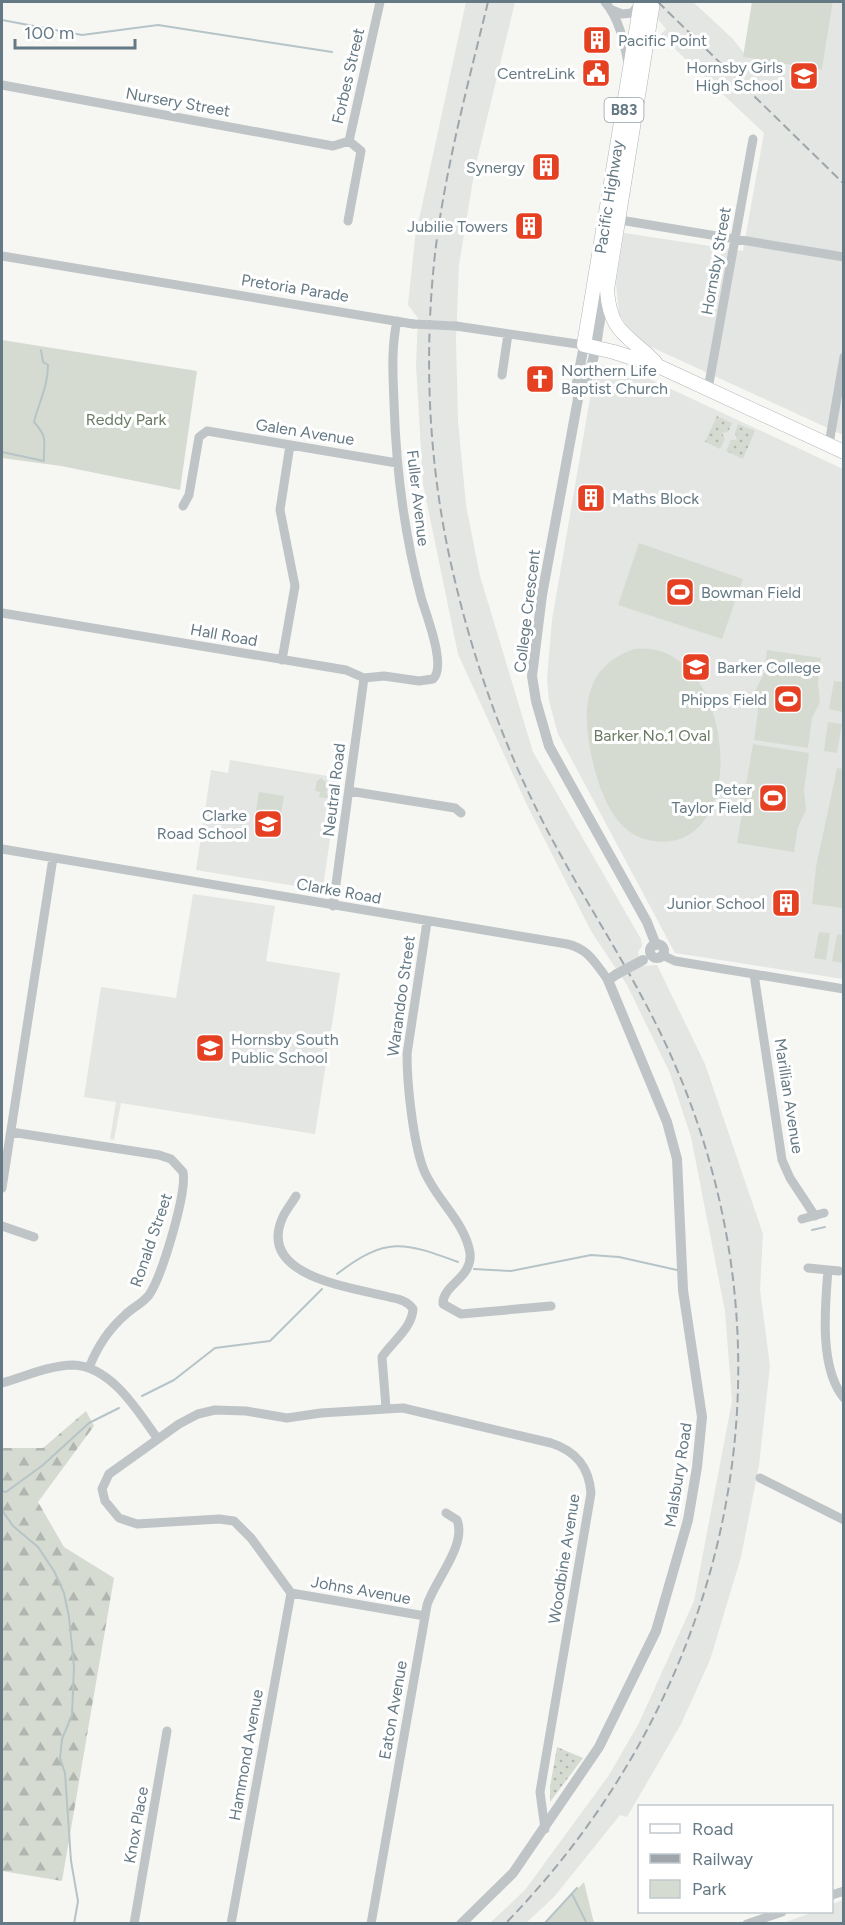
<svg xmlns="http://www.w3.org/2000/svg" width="845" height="1925" font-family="Figtree,sans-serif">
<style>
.built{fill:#e4e6e4}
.grass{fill:url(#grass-dots)}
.forest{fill:url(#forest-firs)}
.park{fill:#d6dbd2}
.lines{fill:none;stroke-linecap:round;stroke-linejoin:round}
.stream{stroke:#b6c4c7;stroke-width:2}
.primary-casing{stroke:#b0b6b9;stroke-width:15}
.minor{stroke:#bfc4c7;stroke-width:9}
.tertiary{stroke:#bfc4c7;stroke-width:10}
.primary{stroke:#fff;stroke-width:14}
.rail{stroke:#9ea6ab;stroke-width:2;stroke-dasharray:9 4.5;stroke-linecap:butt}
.minor-bridge{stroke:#bfc4c7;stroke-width:9}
.tertiary-bridge{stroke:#bfc4c7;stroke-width:10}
.labels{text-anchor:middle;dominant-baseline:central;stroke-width:6;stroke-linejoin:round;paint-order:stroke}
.shield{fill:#fff;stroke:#93a1a9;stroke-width:1.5}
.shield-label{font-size:15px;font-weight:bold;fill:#657984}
.poi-label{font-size:16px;fill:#657984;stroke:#fff;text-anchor:end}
.street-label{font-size:16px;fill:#657984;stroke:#fff}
.park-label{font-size:16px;fill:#6a7b64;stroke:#fff}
</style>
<defs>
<pattern id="grass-dots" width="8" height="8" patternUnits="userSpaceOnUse" patternTransform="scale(1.5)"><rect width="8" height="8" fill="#d6dbd2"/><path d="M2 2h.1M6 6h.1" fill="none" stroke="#b1b6b0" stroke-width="1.8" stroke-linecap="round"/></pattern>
<pattern id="forest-firs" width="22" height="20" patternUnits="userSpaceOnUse" patternTransform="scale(1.5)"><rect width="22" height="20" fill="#d6dbd2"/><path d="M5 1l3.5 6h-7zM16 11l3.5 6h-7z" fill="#b1b6b0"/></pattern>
</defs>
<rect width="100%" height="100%" fill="#f6f6f3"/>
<path class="built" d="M466 2H515L475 168 459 265 456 340 458 421 466 505 480 576 533 752 641 939 642 946 638 952 641 966 657 965 705 1064 763 1234 760 1290 770 1366 759 1465 741 1557 710 1660 681 1724 627 1817 620 1815 554 1897 526 1923H490L525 1890 609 1775 639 1723 694 1601 732 1401 725 1311 691 1137 670 1073 627 985 591 931 527 805 458 654 423 484 416 364 418 318 408 305 415 238Z
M644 2H693L732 38 748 58 822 70 833 2H843V435L649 346 635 337 619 314 616 283 624 233 743 251 764 133 660 35 666 29Z
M603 365 645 377 843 469V979L675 953 558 734 549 701 547 678 552 620 595 369Z
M230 760 339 778 323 887 320 890 196 870 211 770 228 773Z
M193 894 275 906 266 961 340 973 315 1134 121 1103 114 1140 110 1139 116 1102 84 1097 101 987 176 998Z
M843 1900V1923L781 1924 813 1912H832V1904Z"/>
<path class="grass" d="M717 416 732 423 728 432 722 433 725 439 720 449 705 442Z
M738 424 755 431 743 459 726 451 731 440H737L735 433Z
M557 1747 583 1758 550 1802V1787Z"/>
<path class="forest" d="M86 1411 94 1426 38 1502 64 1547 114 1578 62 1881 2 1871V1448H43Z"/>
<path class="park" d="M752 2H833L822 70 743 57Z
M2 340 197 371 180 490 61 466 2 458Z
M639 543 743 579 722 639 618 605Z
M634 649C738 636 755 864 648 840 617 833 603 799 595 771 583 723 576 669 634 649Z
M767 650 821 658 818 682 820 702 812 718 808 748 754 740 758 712 755 691 764 673Z
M834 681 843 682V712L829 709Z
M828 722 842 724 837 753 824 751Z
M753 744 809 753 804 790 806 810 798 827 794 852 737 843 742 814 740 799 746 785Z
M837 768 844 769 843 908 812 904 816 867Z
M321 778 329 784 326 793 330 799 319 797 320 792 315 791 317 781Z
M259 792 284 796 280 820 255 816Z
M819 932 830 933 826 960 814 958Z
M837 934 843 935V963L832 961Z
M584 1882 594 1923H545Z"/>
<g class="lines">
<path class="stream" d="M2 20 82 35 158 25 332 52
M2 452 44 461C43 441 49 439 34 422 39 402 48 386 48 365L43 362 41 350
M812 1230 825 1227
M474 1269 511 1271 591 1255 619 1257 677 1270
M337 1274C386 1236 404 1242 458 1262
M142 1396 174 1380 215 1348 270 1341 322 1289
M2 1491 6 1492 43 1465 89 1423 119 1408
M2 1510 13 1526 38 1547 54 1571 64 1593 69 1617 74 1667 72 1715 62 1739 60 1758 65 1773 71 1861 78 1901 74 1924
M572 1894 587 1924
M544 1924 577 1888"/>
<g class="primary-casing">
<path id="primary" d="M641 2 584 345 614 352 658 366 844 452
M653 2 607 290C610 334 629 335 655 362"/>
</g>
<path class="minor" d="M605 2C619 18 624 42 628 63
M612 10 622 14 632 13 640 3
M2 85 333 146 349 141
M349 141 380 2
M620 220 844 257
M348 221 361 151 349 141
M2 256 413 324
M456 326 584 345
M502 375 508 334
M708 389 753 139
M829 444 844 357
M183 506 189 495 199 437 207 431 397 463
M2 613 346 670 364 678 384 676 419 681 433 679C447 666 426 615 421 597 404 533 396 469 394 403 393 376 391 348 397 321
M282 660 295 586 280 510 290 445
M349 791 455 808 461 813
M2 849 567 944C589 949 595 963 608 980
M333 906 364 678
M427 922 407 1054C407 1085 413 1140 423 1168 434 1198 465 1221 470 1253 473 1278 442 1285 443 1304L461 1314 551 1306
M662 955 675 961 844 989
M754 974 782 1160 790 1178 815 1216
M11 1132 159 1155 171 1159 183 1172C187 1193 162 1276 149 1295 143 1303 132 1308 125 1315 108 1330 97 1347 89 1368
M2 1188 53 858
M296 1196C292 1203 285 1211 282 1219 258 1276 350 1287 385 1296 396 1299 406 1299 413 1309 412 1328 393 1341 382 1357L386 1408
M802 1219 824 1213
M2 1226 34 1237
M808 1268 839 1271
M828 1270C825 1307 819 1368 844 1398
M2 1383C24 1377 50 1365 73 1365 111 1366 138 1411 157 1438
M760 1478 844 1520
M291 1593 251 1538 234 1521 219 1519 137 1524 119 1518 105 1501 102 1489 109 1474 179 1424 198 1414 215 1410 246 1411 287 1418 321 1413 403 1408 551 1443C576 1451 589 1467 591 1493L540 1792 545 1829
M291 1593 425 1616
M832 1895 844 1891
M134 1924 167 1731
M231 1924 291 1593
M371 1924 427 1605C435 1580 467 1545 457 1520L446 1513
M747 1924 782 1912"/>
<path class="tertiary" d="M584 345 576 388 578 399 542 595 532 676 536 701 549 746 647 922 656 945
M578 399C590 379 596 349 599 326 602 313 600 302 607 290
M650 951a7 7 0 1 1 14 0a7 7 0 1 1-14 0Z
M461 1924 513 1873 599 1747 656 1631 688 1520 697 1467 702 1417 683 1290 677 1159 667 1122 608 980 617 974"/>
<use href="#primary" class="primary"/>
<path class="rail" d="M488 2C468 84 445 169 435 254 423 362 429 475 455 581 475 665 504 746 543 822 584 902 636 976 672 1058 805 1358 732 1691 505 1924
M658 2 844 184"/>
<path class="minor-bridge" d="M413 324 456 326"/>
<path class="tertiary-bridge" d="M617 974 643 960"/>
</g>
<defs>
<g id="building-square" transform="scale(1.5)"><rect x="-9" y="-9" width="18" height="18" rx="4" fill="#e64023" stroke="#fff"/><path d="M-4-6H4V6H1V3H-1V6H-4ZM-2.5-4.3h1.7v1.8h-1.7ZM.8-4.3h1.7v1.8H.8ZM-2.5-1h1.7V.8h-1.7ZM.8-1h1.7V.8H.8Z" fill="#fff"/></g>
<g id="civic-square" transform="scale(1.5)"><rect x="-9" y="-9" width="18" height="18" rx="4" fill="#e64023" stroke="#fff"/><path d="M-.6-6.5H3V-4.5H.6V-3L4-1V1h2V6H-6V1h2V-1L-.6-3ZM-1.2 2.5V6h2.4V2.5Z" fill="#fff"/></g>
<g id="school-square" transform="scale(1.5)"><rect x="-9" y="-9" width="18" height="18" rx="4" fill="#e64023" stroke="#fff"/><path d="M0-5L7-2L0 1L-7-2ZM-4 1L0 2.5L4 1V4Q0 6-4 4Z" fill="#fff"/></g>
<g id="church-square" transform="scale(1.5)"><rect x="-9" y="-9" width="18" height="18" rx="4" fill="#e64023" stroke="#fff"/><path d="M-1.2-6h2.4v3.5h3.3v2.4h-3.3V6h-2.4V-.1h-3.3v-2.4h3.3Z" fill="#fff"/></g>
<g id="stadium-square" transform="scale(1.5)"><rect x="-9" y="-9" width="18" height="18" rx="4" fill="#e64023" stroke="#fff"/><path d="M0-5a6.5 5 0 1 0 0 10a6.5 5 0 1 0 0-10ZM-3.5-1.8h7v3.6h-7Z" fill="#fff"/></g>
</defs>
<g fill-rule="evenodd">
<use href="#building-square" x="597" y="40"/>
<use href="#civic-square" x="596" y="73"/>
<use href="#school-square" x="804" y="76"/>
<use href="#building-square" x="546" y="167"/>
<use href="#building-square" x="529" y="226"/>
<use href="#church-square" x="540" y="379"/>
<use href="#building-square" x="591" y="498"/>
<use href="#stadium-square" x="680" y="592"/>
<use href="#school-square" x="696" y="667"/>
<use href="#stadium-square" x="788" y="699"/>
<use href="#stadium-square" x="773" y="798"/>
<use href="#school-square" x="268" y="824"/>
<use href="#building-square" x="786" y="903"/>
<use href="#school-square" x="210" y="1048"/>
</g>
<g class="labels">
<rect class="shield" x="604.5" y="98" width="39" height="24" rx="4.5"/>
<g class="shield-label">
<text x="624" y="110">B83</text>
</g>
<g class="poi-label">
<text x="618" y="40" text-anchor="start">Pacific Point</text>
<text x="783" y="67">Hornsby Girls<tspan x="783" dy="18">High School</tspan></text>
<text x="575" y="73">CentreLink</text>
<text x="525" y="167">Synergy</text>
<text x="508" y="226">Jubilie Towers</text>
<text x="561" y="370" text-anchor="start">Northern Life<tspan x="561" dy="18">Baptist Church</tspan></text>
<text x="612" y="498" text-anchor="start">Maths Block</text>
<text x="701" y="592" text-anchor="start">Bowman Field</text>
<text x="717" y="667" text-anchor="start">Barker College</text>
<text x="767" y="699">Phipps Field</text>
<text x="752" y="789">Peter<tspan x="752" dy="18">Taylor Field</tspan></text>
<text x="247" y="815">Clarke<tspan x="247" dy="18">Road School</tspan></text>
<text x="765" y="903">Junior School</text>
<text x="231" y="1039" text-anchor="start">Hornsby South<tspan x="231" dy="18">Public School</tspan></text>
</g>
<g class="street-label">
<text transform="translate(348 76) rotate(-77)">Forbes Street</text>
<text transform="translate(178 102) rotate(10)">Nursery Street</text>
<text transform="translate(609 197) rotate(-81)">Pacific Highway</text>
<text transform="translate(716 261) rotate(-80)">Hornsby Street</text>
<text transform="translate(295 288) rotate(9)">Pretoria Parade</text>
<text transform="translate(305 432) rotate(9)">Galen Avenue</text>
<text transform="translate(418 498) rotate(83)">Fuller Avenue</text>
<text transform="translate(527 611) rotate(-83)">College Crescent</text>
<text transform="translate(224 635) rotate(10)">Hall Road</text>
<text transform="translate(334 790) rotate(-83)">Neutral Road</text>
<text transform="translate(339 891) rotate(10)">Clarke Road</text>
<text transform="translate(401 996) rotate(-82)">Warandoo Street</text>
<text transform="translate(789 1096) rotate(81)">Marillian Avenue</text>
<text transform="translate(151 1240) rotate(-71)">Ronald Street</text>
<text transform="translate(678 1475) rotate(-81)">Malsbury Road</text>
<text transform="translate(564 1559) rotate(-81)">Woodbine Avenue</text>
<text transform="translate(361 1590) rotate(10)">Johns Avenue</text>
<text transform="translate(393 1710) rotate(-80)">Eaton Avenue</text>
<text transform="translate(246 1755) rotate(-80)">Hammond Avenue</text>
<text transform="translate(136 1825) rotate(-80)">Knox Place</text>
</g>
<g class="park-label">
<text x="126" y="419">Reddy Park</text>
<text x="652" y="735">Barker No.1 Oval</text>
</g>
</g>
<rect width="845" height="1925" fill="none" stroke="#657984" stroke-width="6"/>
<rect x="638" y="1805" width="195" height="108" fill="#ffffff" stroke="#c1c9ce" stroke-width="1.5"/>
<rect x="650" y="1824" width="30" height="9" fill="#ffffff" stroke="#c1c9ce" stroke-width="1.5"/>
<text x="692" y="1835" font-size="18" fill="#657984">Road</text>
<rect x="650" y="1854" width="30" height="9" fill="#9ea6ab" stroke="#c1c9ce" stroke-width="1.5"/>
<text x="692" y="1865" font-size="18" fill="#657984">Railway</text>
<rect x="650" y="1880" width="30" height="18" fill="#d6dbd2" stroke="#c1c9ce" stroke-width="1.5"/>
<text x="692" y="1895" font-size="18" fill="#657984">Park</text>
<path d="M15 39v9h120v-9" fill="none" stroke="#657984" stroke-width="3"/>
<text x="24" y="39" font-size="18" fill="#657984" stroke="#ffffff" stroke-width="4.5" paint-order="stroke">100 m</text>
</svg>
